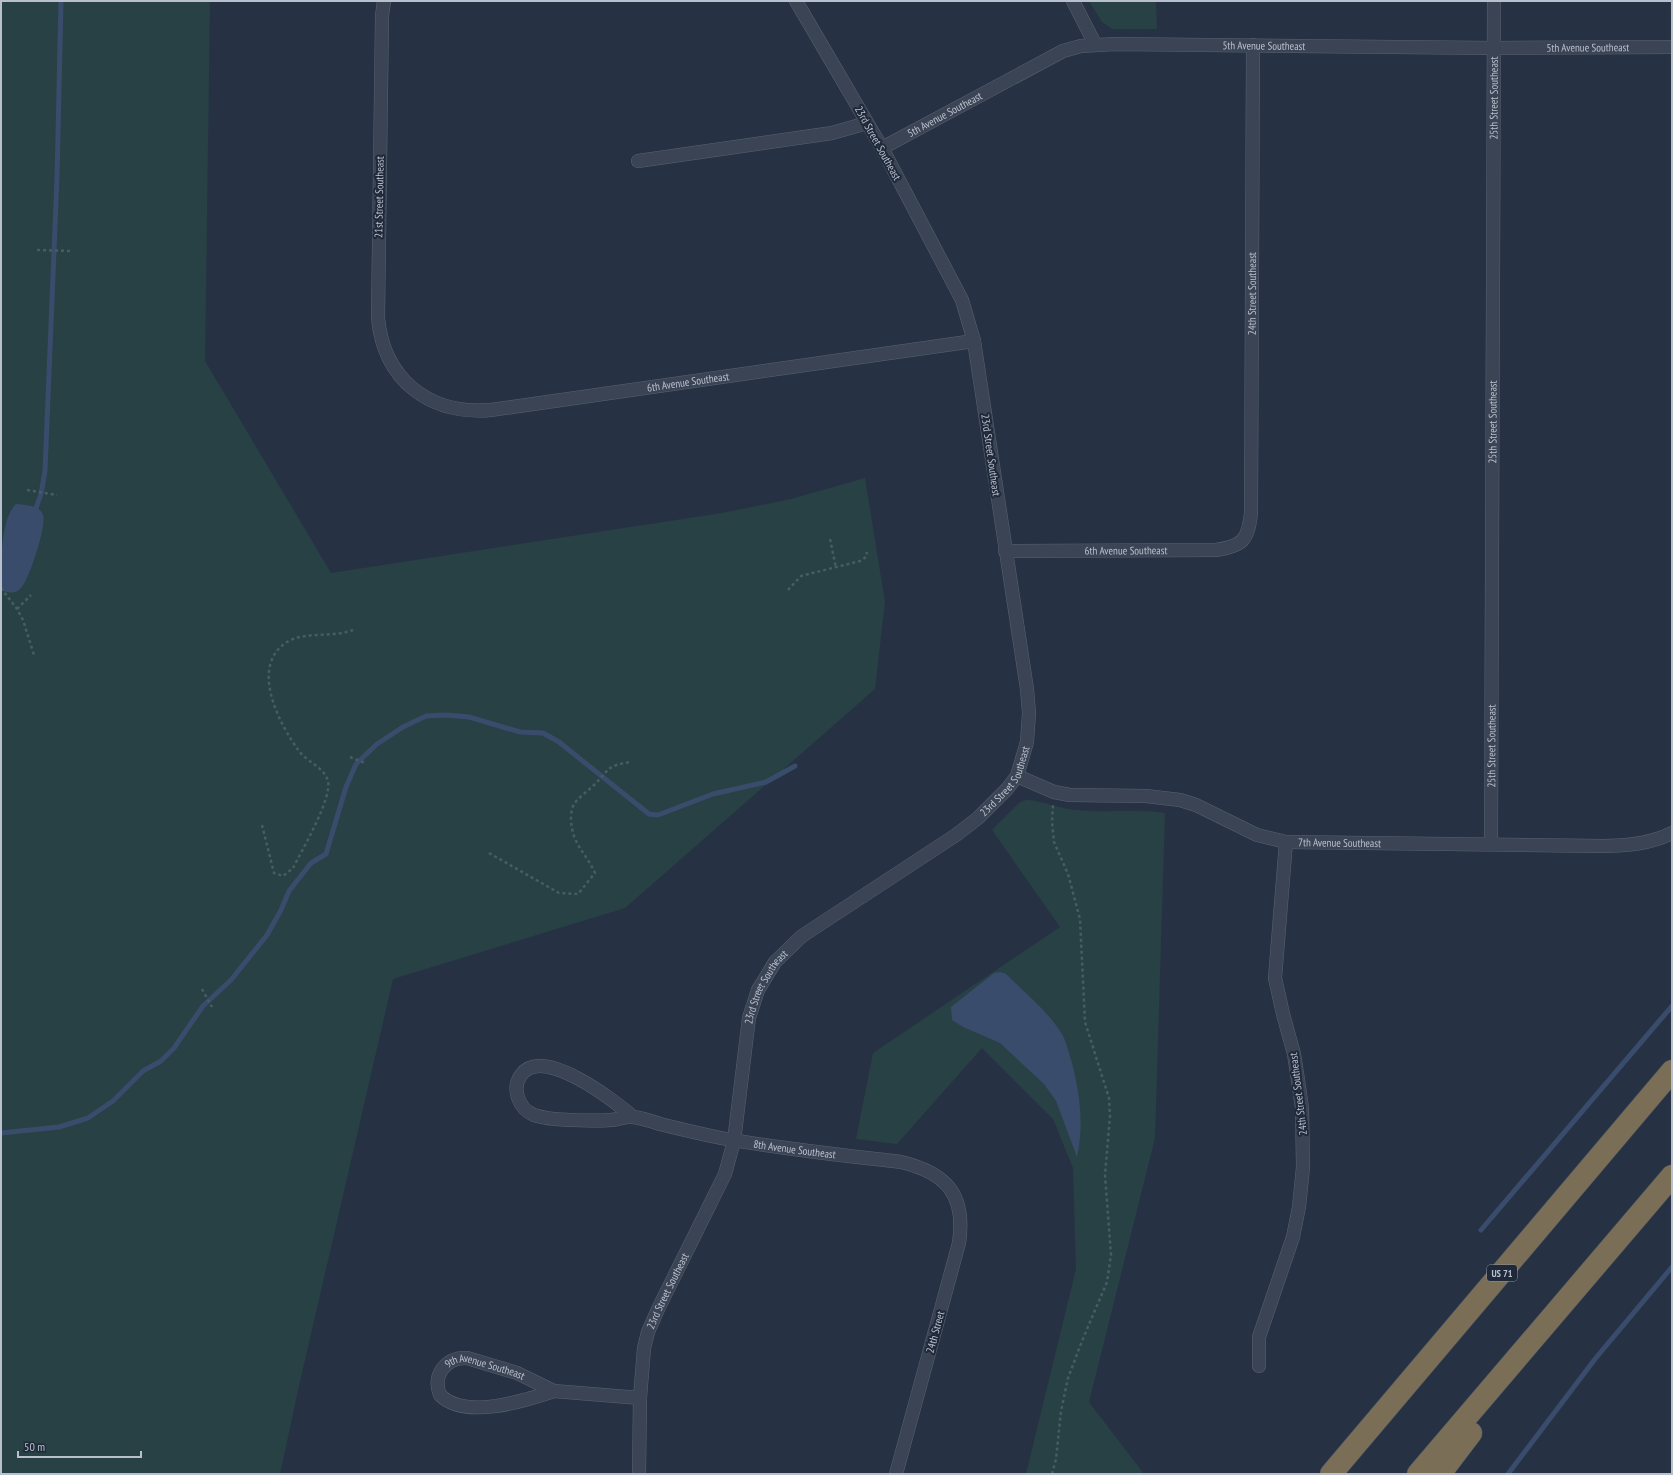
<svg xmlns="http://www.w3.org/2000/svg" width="1673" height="1475" font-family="'PT Sans Narrow',sans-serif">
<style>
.green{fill:#284145}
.water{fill:#394c6c}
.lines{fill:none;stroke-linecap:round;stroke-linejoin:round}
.stream{stroke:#394c6c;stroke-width:5}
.minor-casing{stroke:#596271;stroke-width:14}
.motorway-casing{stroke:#454f5e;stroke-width:23}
.path{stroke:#475e61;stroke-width:2.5;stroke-dasharray:3 3;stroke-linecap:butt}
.minor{stroke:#3b4454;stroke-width:13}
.motorway{stroke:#7a6e57;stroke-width:22}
.labels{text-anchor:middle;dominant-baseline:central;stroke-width:4;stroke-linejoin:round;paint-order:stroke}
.shield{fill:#1f2939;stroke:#8a93a1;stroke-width:1}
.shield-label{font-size:10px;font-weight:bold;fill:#b8c0cd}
.street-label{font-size:11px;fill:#b8c0cd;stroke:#1f2939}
</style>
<rect width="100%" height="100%" fill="#263244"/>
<path class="green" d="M1 1H210L205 361 331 573 722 513 791 499 865 478 885 602 875 689 625 908 393 979 299 1386 280 1474H1Z
M1089 1H1156L1157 29H1112L1102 22Z
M1025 800C1036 799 1061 809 1076 810 1105 813 1135 809 1165 813L1155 1138 1089 1402 1144 1474H1026L1076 1269 1073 1168 1053 1119 982 1048 897 1144 856 1139 873 1053 1060 927 992 830 1019 803Z"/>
<path class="water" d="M16 504C24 505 40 505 43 515 47 525 29 580 21 588 16 594 7 593 1 590 1 566 0 519 16 504Z
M1001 972 1006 974C1025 993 1048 1011 1062 1034 1067 1043 1069 1054 1072 1063 1080 1095 1084 1124 1077 1157L1056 1101 1044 1084 1000 1043 963 1027 952 1020 951 1007 994 973Z"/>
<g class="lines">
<path class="stream" d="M34 514 41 494 45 471 57 178 61 1
M1 1133 59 1127 88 1118 113 1101 143 1071 161 1061 174 1048 203 1006 231 980 267 935 281 910 289 891 311 863 326 854 346 787 356 764 377 744 403 727 426 716 446 715 469 717 520 732 543 733 559 742 649 814 658 815 713 794 766 782 795 766
M1481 1230 1672 1006
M1508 1474 1595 1359 1672 1267"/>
<g class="minor-casing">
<g id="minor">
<path id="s1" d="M384 1 382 16 378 318C384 380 429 415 491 410L974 341"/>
<path d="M1073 1 1095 44"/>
<path id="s2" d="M882 148 1063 51 1081 46 1115 44 1494 48 1672 47"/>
<path d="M638 161 832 133 867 123"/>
<path id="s3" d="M1005 551 1216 550C1243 546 1248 540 1251 513L1253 45"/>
<path id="s4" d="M1017 776 1054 792 1070 795 1146 796 1180 800 1196 805 1257 835 1286 842 1602 846C1626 846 1650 844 1672 833"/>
<path id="s5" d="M1491 844 1494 1"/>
<path id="s6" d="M633 1117C614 1100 542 1045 521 1075 511 1089 519 1109 534 1115 550 1121 594 1121 612 1120 619 1119 627 1116 633 1117 642 1118 651 1121 660 1124 680 1129 701 1134 721 1138 781 1149 841 1155 901 1162 947 1173 966 1195 959 1243L896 1474"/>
<path d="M1259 1366V1337L1293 1237 1299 1207 1303 1167 1302 1108 1298 1080 1294 1054 1283 1014 1275 978 1286 842"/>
<path id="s7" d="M554 1391C524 1401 465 1420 440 1395 432 1375 446 1357 467 1358L517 1373 554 1391 640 1398"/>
<path id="s8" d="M639 1474 640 1398 644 1348 648 1332 659 1307 725 1174 734 1141 749 1018 758 990 775 962 802 936 956 835 978 818 1007 789 1017 776 1027 742 1029 713 1027 689 974 341 962 300 882 148 796 1"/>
</g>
</g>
<g class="motorway-casing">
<path id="motorway" d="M1331 1474 1672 1071
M1418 1474 1672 1176
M1440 1474 1471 1433"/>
</g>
<path class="path" d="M37 250 70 251
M27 490 57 495
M830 539 836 568
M1 588 17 609 23 620 34 655
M788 590 801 576 860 561 866 557 867 552
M17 609 31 595
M350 757 365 763
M262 825 274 873 283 876 293 868C302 850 332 799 328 781 324 767 307 762 299 751 279 724 249 666 287 642 305 631 332 638 353 630
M489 853 559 893 578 894 595 873C585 851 572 845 571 819 571 814 572 807 574 804 579 797 588 791 594 785 611 768 606 766 631 762
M202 989 212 1007
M1052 1474 1056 1459 1061 1411 1068 1378 1082 1341 1107 1282 1111 1255 1105 1175 1110 1116 1109 1098 1085 1022 1080 919 1068 874 1054 842 1052 822 1053 805"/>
<use href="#minor" class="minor"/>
<use href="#motorway" class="motorway"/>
</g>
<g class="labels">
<rect class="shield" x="1487" y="1265" width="30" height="16" rx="3"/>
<g class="shield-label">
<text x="1502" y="1273">US 71</text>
</g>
<g class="street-label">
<text stroke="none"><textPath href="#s2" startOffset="407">5th Avenue Southeast</textPath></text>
<text stroke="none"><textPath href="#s2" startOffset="731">5th Avenue Southeast</textPath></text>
<text stroke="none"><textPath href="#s5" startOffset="746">25th Street Southeast</textPath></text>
<text stroke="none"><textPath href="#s2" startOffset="71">5th Avenue Southeast</textPath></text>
<text transform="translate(878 143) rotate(61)">23rd Street Southeast</text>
<text transform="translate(379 197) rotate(-89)">21st Street Southeast</text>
<text stroke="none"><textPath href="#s3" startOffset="488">24th Street Southeast</textPath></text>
<text stroke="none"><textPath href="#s1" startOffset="680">6th Avenue Southeast</textPath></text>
<text stroke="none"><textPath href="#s5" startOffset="422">25th Street Southeast</textPath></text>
<text transform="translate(991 455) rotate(82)">23rd Street Southeast</text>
<text stroke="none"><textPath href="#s3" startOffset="121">6th Avenue Southeast</textPath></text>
<text stroke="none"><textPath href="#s5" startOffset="98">25th Street Southeast</textPath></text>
<text stroke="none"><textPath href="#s8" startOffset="835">23rd Street Southeast</textPath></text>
<text stroke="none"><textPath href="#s4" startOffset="335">7th Avenue Southeast</textPath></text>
<text stroke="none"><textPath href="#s8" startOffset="512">23rd Street Southeast</textPath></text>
<text transform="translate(1298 1094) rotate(-97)">24th Street Southeast</text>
<text stroke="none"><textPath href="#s6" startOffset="442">8th Avenue Southeast</textPath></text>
<text stroke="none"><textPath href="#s8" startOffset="188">23rd Street Southeast</textPath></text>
<text transform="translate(935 1332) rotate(-75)">24th Street</text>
<text stroke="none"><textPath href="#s7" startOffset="193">9th Avenue Southeast</textPath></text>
</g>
</g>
<rect width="1673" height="1475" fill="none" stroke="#b8c0cd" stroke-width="4"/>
<path d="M18 1451v6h123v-6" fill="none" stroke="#b8c0cd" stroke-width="2"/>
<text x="24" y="1451" font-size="12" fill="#b8c0cd" stroke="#1f2939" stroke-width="3" paint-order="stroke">50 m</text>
</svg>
